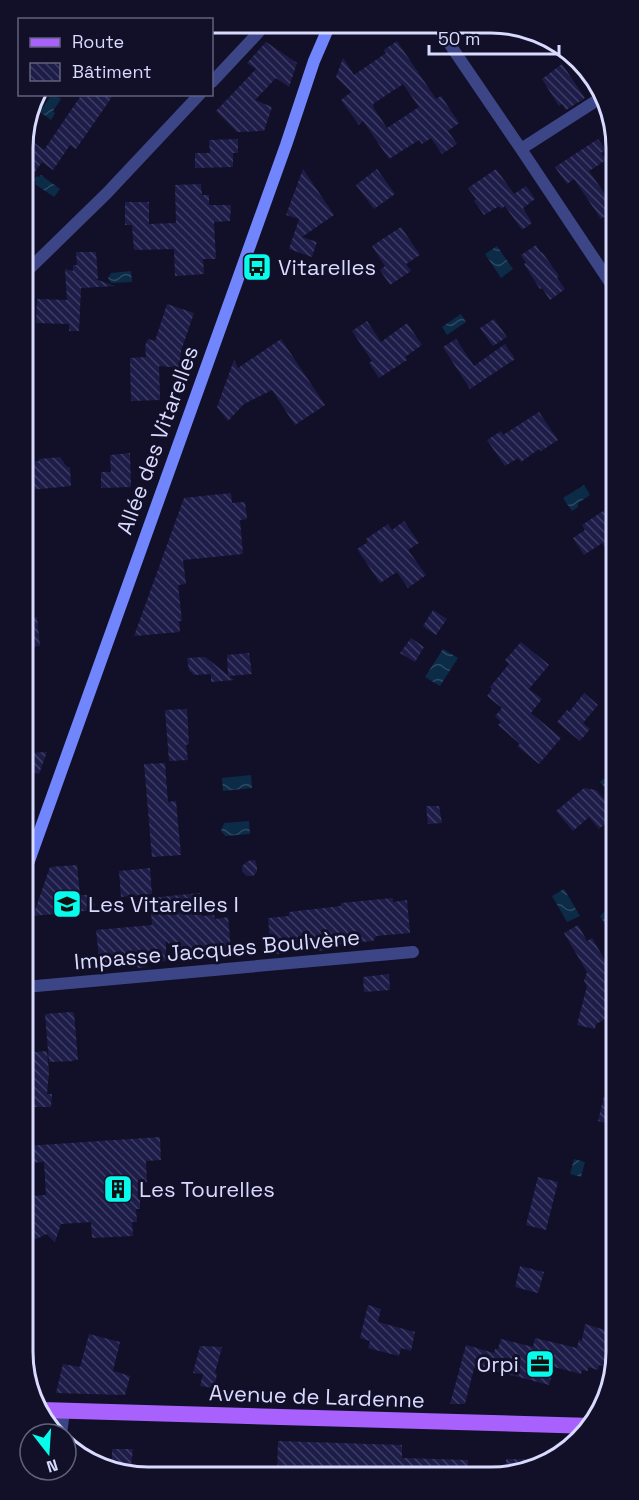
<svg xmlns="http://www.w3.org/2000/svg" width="639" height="1500" font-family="'Space Grotesk',sans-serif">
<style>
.water{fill:url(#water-waves)}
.building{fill:url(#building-back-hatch);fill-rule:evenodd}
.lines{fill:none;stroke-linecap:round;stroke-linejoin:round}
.minor{stroke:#3c4687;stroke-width:12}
.secondary{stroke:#7185fd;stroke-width:12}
.primary{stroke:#a861fd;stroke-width:16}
.labels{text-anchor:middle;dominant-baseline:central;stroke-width:6;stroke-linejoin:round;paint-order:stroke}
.poi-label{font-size:22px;fill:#d8dafe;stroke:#111028;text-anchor:start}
.street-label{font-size:22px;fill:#d8dafe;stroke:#111028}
.rim{fill:none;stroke:#d8dafe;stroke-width:3}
</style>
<defs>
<pattern id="water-waves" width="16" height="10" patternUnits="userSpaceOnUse" patternTransform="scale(1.5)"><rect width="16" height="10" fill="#0b2b47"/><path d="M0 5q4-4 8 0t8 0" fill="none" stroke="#2e4963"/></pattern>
<pattern id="building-back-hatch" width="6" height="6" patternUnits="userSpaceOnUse" patternTransform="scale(1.5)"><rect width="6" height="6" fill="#1e1d49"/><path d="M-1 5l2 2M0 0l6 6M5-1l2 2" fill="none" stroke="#3e3d64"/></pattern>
</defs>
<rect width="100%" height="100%" fill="#111028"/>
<path class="water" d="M51 95H54L61 99 53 111 55 113 51 120 40 112Z
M41 175 60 189 54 197 35 184 36 182 34 180 37 176 39 177Z
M497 246 513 269 501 278 485 254Z
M131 271 132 282 111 283 108 278 111 273Z
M461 314 466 322 447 335 442 327Z
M584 485 590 495 578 503V507L572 511 563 498Z
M443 649 458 658 440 686 425 677Z
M612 772 614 775V793L610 788 607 790 600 782Z
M251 775 252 788 223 791 222 778Z
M249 821 250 834 225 836 224 834 221 831 224 823Z
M564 889 580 916 567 922 552 896Z
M608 911 610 912 611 916 615 917V930L607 927 600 916 604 912Z
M574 1159 585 1162 581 1177 570 1174Z"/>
<path class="building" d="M397 41 436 99 441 96 459 123 448 131 457 144 442 154 431 138 422 144 419 140 389 159 363 121 359 125 341 100 351 92 336 77 343 58 354 75 386 53 384 50ZM403 84 419 107 387 128 373 107 374 106 373 104Z
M266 42 297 63 289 87 276 78 255 100 272 107 264 131 237 132 216 111 256 69 247 63Z
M562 64 585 98 566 110 562 104 559 106 542 79Z
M82 94H114L76 149 70 145 53 170 42 162 23 189 24 135 44 150Z
M238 139V153H233V167L195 168V153H210L209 140Z
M598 139 606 150 601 153 606 160 589 171 613 206V211L601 219 574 179 567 184 555 167Z
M303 169 334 215 302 237 317 242 312 257 289 249 299 219 286 215Z
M377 169 395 194 374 209 356 185Z
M496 169 514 194 526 186 535 199 523 208 532 223 522 230 505 206 501 209 499 206 484 215 474 201 476 199 468 188Z
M201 184 202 195H209V205H231L230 221 214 222 216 259H203L204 274 175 276 174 249 134 250 132 225H125V202H149V224L176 223 175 185Z
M401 227 420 255 406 264 411 271 390 285 380 270 385 266 372 246Z
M536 245 541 253 542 252 559 276 557 278 565 289 550 300 542 288 540 289 524 264 526 263 521 255Z
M76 252H96L98 279H95L115 286 81 288 79 331H69V324L36 323 37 299 67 300 65 269 73 271V265H77Z
M167 304 194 313 181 351 180 368 159 366 160 400 131 401 130 358 146 357 145 346 148 339 155 341Z
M494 319 507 337 493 346 480 328Z
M367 321 381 342 407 323 422 345 405 357 407 360 379 378 369 363 372 361 352 331Z
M281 339 325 405 295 425 272 390 244 404 228 421 217 407 234 360 238 368Z
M456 339 474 366 505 344 515 359 470 389 443 347Z
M539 412 558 440 541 451 539 449 521 462 518 458 505 466 487 440 501 431 503 435Z
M130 453 131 487 101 488V472H111L110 455Z
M60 457 67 467H70L71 486 30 490 28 462 39 461V459Z
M231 493 232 503 245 502 247 519 240 520 243 554 183 560 186 584 178 585 182 621H179L180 632 134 636 184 498Z
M603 511 614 526V560L602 543 584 555 573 538 585 530 582 525Z
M404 521 419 543 408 550 426 575 408 588 397 572 380 583 357 549 368 542 366 539 388 524 392 530Z
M433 610 447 619 436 635 423 626Z
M37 617 40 646 24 647V618Z
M411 638 424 647 415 662 400 653Z
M521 642 549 665 529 689 542 699 531 713 561 738 539 764 517 746 520 744 498 725 501 722 495 716 502 708 487 696 492 689 490 687 509 664 505 660Z
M249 653 252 674 229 676 234 680 211 682V674L194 675 189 670 187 658 205 657 228 675 227 655Z
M584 693 598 705 583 723 590 729 580 741 557 722 567 710 569 712Z
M187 709 189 744 186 745 188 760 169 761 165 710Z
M47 752 39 774 25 769V753Z
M165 763 168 802 176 801 181 855 152 857 144 764Z
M584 788 596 790 615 811V816L599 829 589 817 573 831 556 811Z
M426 806H439L442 823 428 824Z
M255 860 257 867V872L253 876H247L242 871V866L248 861Z
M77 865 80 895H94L95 910 33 916 50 867Z
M150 868 152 894 121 897 119 871Z
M200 893 202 916 214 915 215 919 228 917 231 950 197 953 195 958 186 959 166 941V961L149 962 146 967 138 968 134 963 100 967 96 930 152 925 150 898Z
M393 898V902L407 900 410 933 376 936 373 941 330 945 325 950 317 951 312 946 279 950V954L265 955 264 940H270L268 918 289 916V912L341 906V903Z
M578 925 587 941 592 938 615 978V1014L596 1024 595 1029 577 1025 587 986 584 981 587 972 564 933Z
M389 974 390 990 364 992 363 977Z
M71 1012 74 1013 78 1060H74V1061L49 1062 45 1014Z
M47 1051 49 1072 47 1094H52L51 1107H26V1053Z
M604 1096 615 1099 616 1125 598 1121Z
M160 1137 161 1160 146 1161 147 1182H143L144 1196H140V1209H136L137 1222H132L133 1236 92 1238 91 1222 61 1224 55 1242 47 1234 36 1239 26 1240V1205L31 1203 30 1196 46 1195 44 1162 26 1163V1146Z
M538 1177 558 1182 546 1230 526 1225Z
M520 1266 544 1272 538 1293 515 1287Z
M368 1305 381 1309 378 1322 415 1332 411 1351 401 1348 399 1356 368 1348 370 1341 360 1338Z
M585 1324 608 1331 606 1342 616 1344V1360L613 1368 599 1365 598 1370 588 1367V1371L582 1370 581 1374 554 1367 549 1385 477 1366V1369L474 1368 465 1404H450L466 1345 494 1353 495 1349H498L501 1339 533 1347 535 1338 577 1348 579 1340 582 1341Z
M89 1334 120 1342 113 1371 130 1376 125 1395 56 1393 63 1364 80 1367Z
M200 1346 222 1347 215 1373 217 1374 214 1388 200 1386 203 1374 193 1373Z
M278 1441 402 1445V1458L468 1460V1474H277Z
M112 1449H133L130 1475H124L112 1469Z
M506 1459 543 1460 523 1473H506Z"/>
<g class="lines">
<path class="minor" d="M436 24 521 149 613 287
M212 82 257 34 266 23
M521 149 602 97
M23 275 107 193 200 94
M25 987 413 952
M61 1434 64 1411"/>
<path class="secondary" d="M25 872 286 145 314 61 330 24"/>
<path class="primary" d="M42 1410 592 1426"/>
</g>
<defs>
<g id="bus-square" transform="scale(1.5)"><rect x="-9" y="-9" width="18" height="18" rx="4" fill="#07fceb" stroke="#111028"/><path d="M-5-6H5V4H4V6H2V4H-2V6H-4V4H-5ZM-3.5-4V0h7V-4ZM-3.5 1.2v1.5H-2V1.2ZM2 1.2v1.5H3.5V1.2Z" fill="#111"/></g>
<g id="school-square" transform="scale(1.5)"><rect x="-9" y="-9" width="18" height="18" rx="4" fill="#07fceb" stroke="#111028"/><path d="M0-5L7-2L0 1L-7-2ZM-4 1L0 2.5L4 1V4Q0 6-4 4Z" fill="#111"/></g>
<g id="building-square" transform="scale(1.5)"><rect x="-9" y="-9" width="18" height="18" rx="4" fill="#07fceb" stroke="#111028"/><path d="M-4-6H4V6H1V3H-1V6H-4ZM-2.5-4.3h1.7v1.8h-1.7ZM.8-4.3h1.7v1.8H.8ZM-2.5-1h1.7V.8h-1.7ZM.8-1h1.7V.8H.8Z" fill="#111"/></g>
<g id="office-square" transform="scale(1.5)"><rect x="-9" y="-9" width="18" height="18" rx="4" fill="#07fceb" stroke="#111028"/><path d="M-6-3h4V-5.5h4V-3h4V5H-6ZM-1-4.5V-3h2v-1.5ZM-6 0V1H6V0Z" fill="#111"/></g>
</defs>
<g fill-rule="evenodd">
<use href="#bus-square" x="257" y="267"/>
<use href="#school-square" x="67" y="904"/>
<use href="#building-square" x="118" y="1189"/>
<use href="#office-square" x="540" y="1364"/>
</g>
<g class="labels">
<g class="poi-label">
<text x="278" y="267">Vitarelles</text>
<text x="88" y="904">Les Vitarelles I</text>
<text x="139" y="1189">Les Tourelles</text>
<text x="519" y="1364" text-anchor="end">Orpi</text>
</g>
<g class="street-label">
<text transform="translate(157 440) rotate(-70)">Allée des Vitarelles</text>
<text transform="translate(217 949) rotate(-5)">Impasse Jacques Boulvène</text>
<text transform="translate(317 1396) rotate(2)">Avenue de Lardenne</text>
</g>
</g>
<path d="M0 0H639V1500H0ZM148 33H491A115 115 0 0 1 606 148V1352A115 115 0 0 1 491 1467H148A115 115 0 0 1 33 1352V148A115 115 0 0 1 148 33Z" fill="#111028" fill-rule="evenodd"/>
<path class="rim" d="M148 33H491A115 115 0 0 1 606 148V1352A115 115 0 0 1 491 1467H148A115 115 0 0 1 33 1352V148A115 115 0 0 1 148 33Z"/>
<rect x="18" y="18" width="195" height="78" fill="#111028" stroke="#61617e" stroke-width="1.5"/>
<rect x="30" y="38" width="30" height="9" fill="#a861fd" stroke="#61617e" stroke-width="1.5"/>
<text x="72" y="48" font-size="18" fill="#d8dafe">Route</text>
<rect x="30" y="63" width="30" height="18" fill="url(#building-back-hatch)" stroke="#61617e" stroke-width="1.5"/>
<text x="72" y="78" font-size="18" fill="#d8dafe">Bâtiment</text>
<g transform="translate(48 1452) rotate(163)"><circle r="28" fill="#111028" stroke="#61617e" stroke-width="1.5"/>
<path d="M0-4.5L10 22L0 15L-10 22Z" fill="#07fceb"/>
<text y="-9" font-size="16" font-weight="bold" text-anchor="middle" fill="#d8dafe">N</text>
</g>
<path d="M429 45v9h130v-9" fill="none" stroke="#d8dafe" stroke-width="3"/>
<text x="438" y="45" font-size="18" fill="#d8dafe" stroke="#111028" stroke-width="4.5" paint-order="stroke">50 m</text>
</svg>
